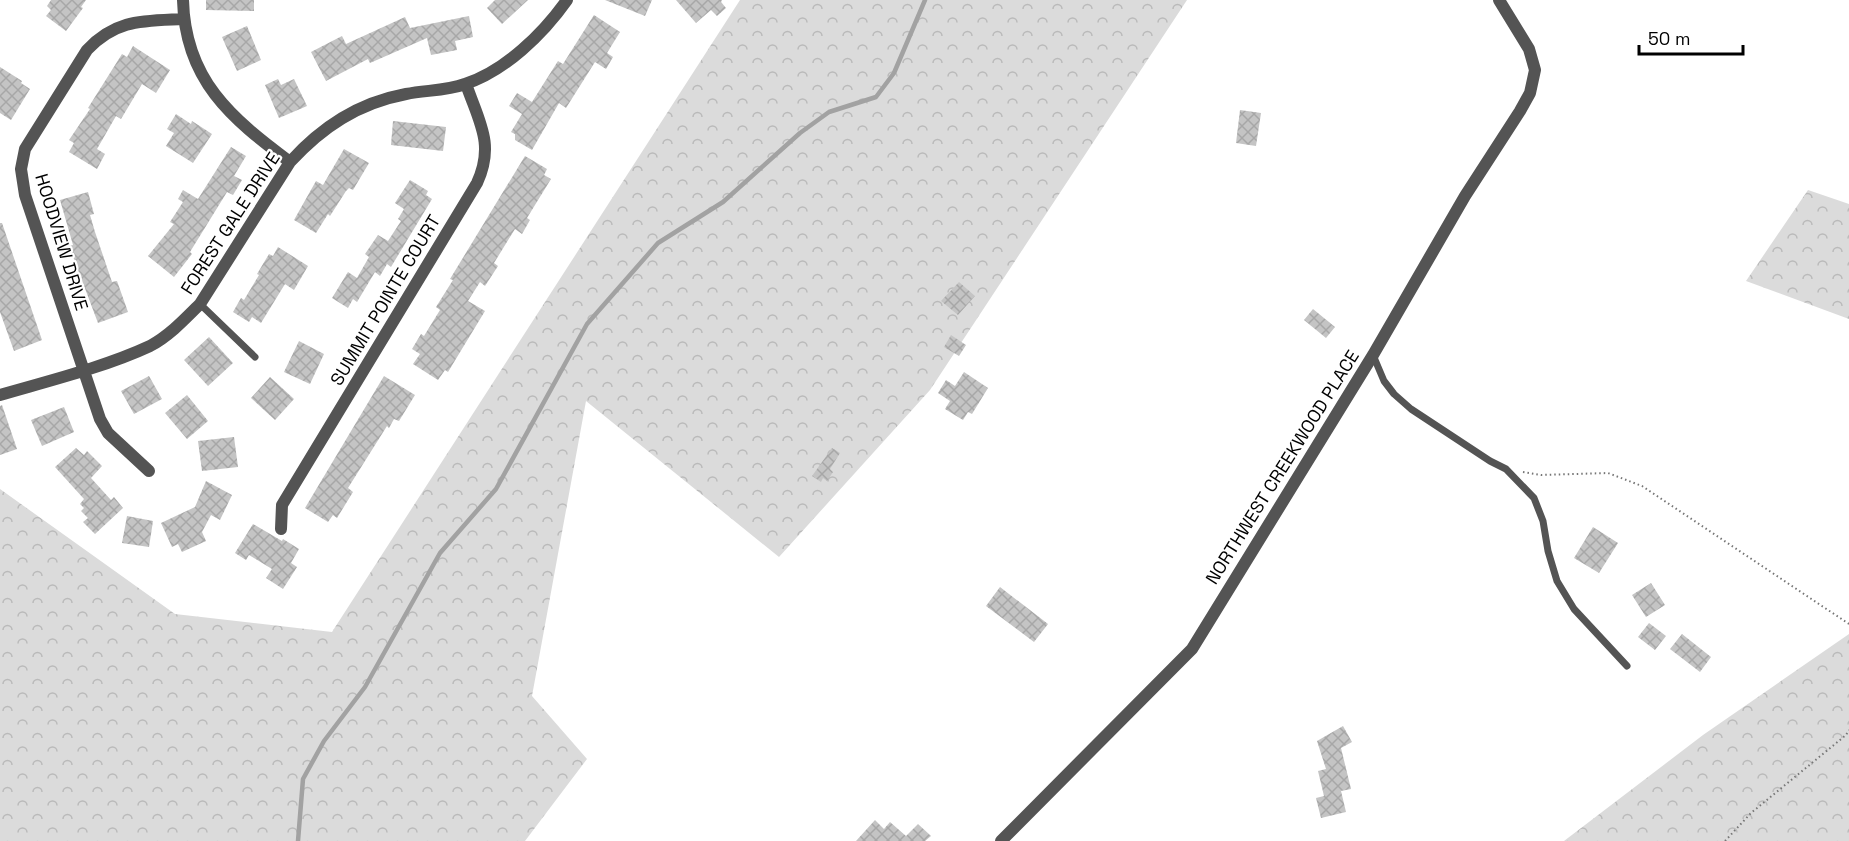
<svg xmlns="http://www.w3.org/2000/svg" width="1849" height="841" font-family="'Space Grotesk',sans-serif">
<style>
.forest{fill:url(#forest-crowns)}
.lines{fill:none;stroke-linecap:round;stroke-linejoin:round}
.stream{stroke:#a2a2a2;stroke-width:4.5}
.building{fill:url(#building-cross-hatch)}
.path{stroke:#767676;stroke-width:2;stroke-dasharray:1.5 3;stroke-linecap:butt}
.lane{stroke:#545454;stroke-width:7}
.street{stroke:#545454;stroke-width:12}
.labels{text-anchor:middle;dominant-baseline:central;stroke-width:4.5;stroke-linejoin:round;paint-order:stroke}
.street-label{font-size:18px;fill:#000;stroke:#fff}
</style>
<defs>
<pattern id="forest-crowns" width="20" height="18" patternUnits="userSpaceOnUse" patternTransform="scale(1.5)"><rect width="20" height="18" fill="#dbdbdb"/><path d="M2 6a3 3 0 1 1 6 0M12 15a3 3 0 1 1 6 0" fill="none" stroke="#bababa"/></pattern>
<pattern id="building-cross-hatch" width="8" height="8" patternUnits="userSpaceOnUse" patternTransform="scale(1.5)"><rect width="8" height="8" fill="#c4c4c4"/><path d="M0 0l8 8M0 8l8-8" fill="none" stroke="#a7a7a7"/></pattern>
</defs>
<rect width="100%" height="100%" fill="#fff"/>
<path class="forest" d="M740 0H1187L930 390 779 557 586 401 532 696 587 759 525 841H0V489L175 614 332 632Z
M1808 190 1849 204V319L1746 281Z
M1849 634V841H1564L1703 735Z"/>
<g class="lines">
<path class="stream" d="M298 841 303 779 324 741 365 687 440 553 496 489 587 324 658 243 723 202 800 133 829 112 876 97 894 73 925 0"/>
</g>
<path class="building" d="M51 0H86L81 7 83 8 66 31 46 16 51 10 47 6Z
M206 0H254V11L206 10Z
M495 0H528L502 24 487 8Z
M605 0H652L645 16Z
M676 0H722L721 2 726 8 717 16 711 10 696 23Z
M594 15 620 32 607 53 613 57 606 69 595 62 566 108 559 103 532 150 515 140V134L511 132 522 114 509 106 517 93 532 102 558 61 563 64Z
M469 16 473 37 455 41 457 50 431 55 427 38 370 63 368 59 326 81 311 52 342 36 346 44 405 17 410 28Z
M247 26 261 60 237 71 222 37Z
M133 46 170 70 156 93 142 84 121 119 116 116 97 149 105 154 97 169 69 152 74 143 69 140 90 109 88 108 122 54 127 57Z
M0 67 22 81 21 83 30 89 11 120 0 113Z
M278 79 281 85 294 79 307 106 279 118 265 85Z
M1240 110 1261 113 1256 146 1236 143Z
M176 114 191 124 192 121 212 134 193 163 166 146 174 133 167 129Z
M393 121 446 127 443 151 391 145Z
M231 147 246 156 234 176 242 180 233 195 227 192 190 252 192 254 174 277 148 256 174 224 170 222 183 202 178 199 183 190 198 199Z
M344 149 369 163 353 190 349 188 346 191 330 216 328 214 316 233 294 220 316 181 323 185Z
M525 156 547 169 544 175 551 179 527 218 530 220 522 234 515 229 494 263 498 266 485 286 480 282 468 301 485 311 448 372 445 370 438 380 413 364 420 354 412 349 421 334 424 336 440 310 436 307 453 280 450 279Z
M410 180 428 191 426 195 432 199 391 267 387 264 380 276 375 272 357 302 353 299 348 308 332 298 348 272 357 278 369 257 365 254 378 235 388 241 401 221 398 219 404 209 395 203Z
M88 192 94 214 90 215 95 232 112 282 117 281 128 312 98 323 69 246 73 245 60 200Z
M0 223H2L42 340 14 351 0 312Z
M278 247 308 266 294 290 285 284 261 323 252 317 249 322 233 312 241 298 244 300 259 275 257 274 269 254 273 256Z
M959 282 975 296 958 315 941 301Z
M1313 309 1335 327 1326 338 1304 320Z
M951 335 966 345 959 356 944 347Z
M209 337 233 363 208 386 184 360Z
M299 341 324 354 310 384 284 372Z
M964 372 988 388 972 414 968 412 963 420 945 409 950 401 938 393 946 380 955 386Z
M149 376 162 399 134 414 121 391Z
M384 376 415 395 399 421 394 419 389 428 387 426 348 488 353 492 337 518 333 515 328 522 305 508Z
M270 377 294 399 275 420 251 398Z
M187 395 208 421 187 439 165 413Z
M2 405 17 449 0 455V406Z
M64 407 74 432 42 446 31 420Z
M234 437 238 467 202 471 198 441Z
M76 448 84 455 87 451 102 466 91 478 111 500 114 497 123 508 95 534 83 522 88 518 81 511 84 508 80 504 84 499 55 467Z
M832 448 840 453 830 469 833 472 827 481 823 478 821 482 812 476Z
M206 481 232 495 220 520 211 515 202 532 206 541 182 552 178 544 172 547 161 523 195 507Z
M127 516 153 521 149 547 122 543Z
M253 524 282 541 283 539 299 549 291 563 297 567 283 589 266 578 272 569 249 555 246 560 235 553Z
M1593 527 1618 543 1599 573 1574 558Z
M1651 583 1665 605 1646 617 1632 595Z
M1000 587 1048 624 1034 642 986 606Z
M1649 623 1666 636 1655 650 1638 637Z
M1682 634 1711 657 1700 672 1670 649Z
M1343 726 1352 742 1341 748 1351 789 1341 791 1346 812 1321 818 1316 798 1324 796 1318 771 1326 769 1317 741Z
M875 820 884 829 890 822 906 836 918 824 931 836 925 841H856Z"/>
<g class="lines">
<path class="path" d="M1523 472 1541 475 1608 473 1642 486 1849 624
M1725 841 1751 813 1846 735 1849 730"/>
<path class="lane" d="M200 304 255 357
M1373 355 1384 381 1394 394 1411 409 1490 461 1506 469 1534 498 1543 521 1548 551 1557 581 1574 609 1627 666"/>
<path class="street" d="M183 0C185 80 231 118 290 162
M0 395C48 381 105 367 150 346 169 336 185 319 200 304L290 162C322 127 358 103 406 94 426 90 446 91 465 84 505 71 543 34 567 0
M149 471 108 433 100 419 25 195 21 169 25 149 87 50C116 19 143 21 183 19
M281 529 282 505 477 183C495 144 479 122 466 84
M1001 841 1192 649 1373 355 1465 196 1520 111 1530 93 1535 70 1529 49 1499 0"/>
</g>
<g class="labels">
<g class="street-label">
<text transform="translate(230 223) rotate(-57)">FOREST GALE DRIVE</text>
<text transform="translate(62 242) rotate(73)">HOODVIEW DRIVE</text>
<text transform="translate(385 300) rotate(-59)">SUMMIT POINTE COURT</text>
<text transform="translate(1282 467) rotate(-58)">NORTHWEST CREEKWOOD PLACE</text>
</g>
</g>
<path d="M1639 45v9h104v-9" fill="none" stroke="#000000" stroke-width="3"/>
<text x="1648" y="45" font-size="18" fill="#000000" stroke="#ffffff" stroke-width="4.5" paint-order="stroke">50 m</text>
</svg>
